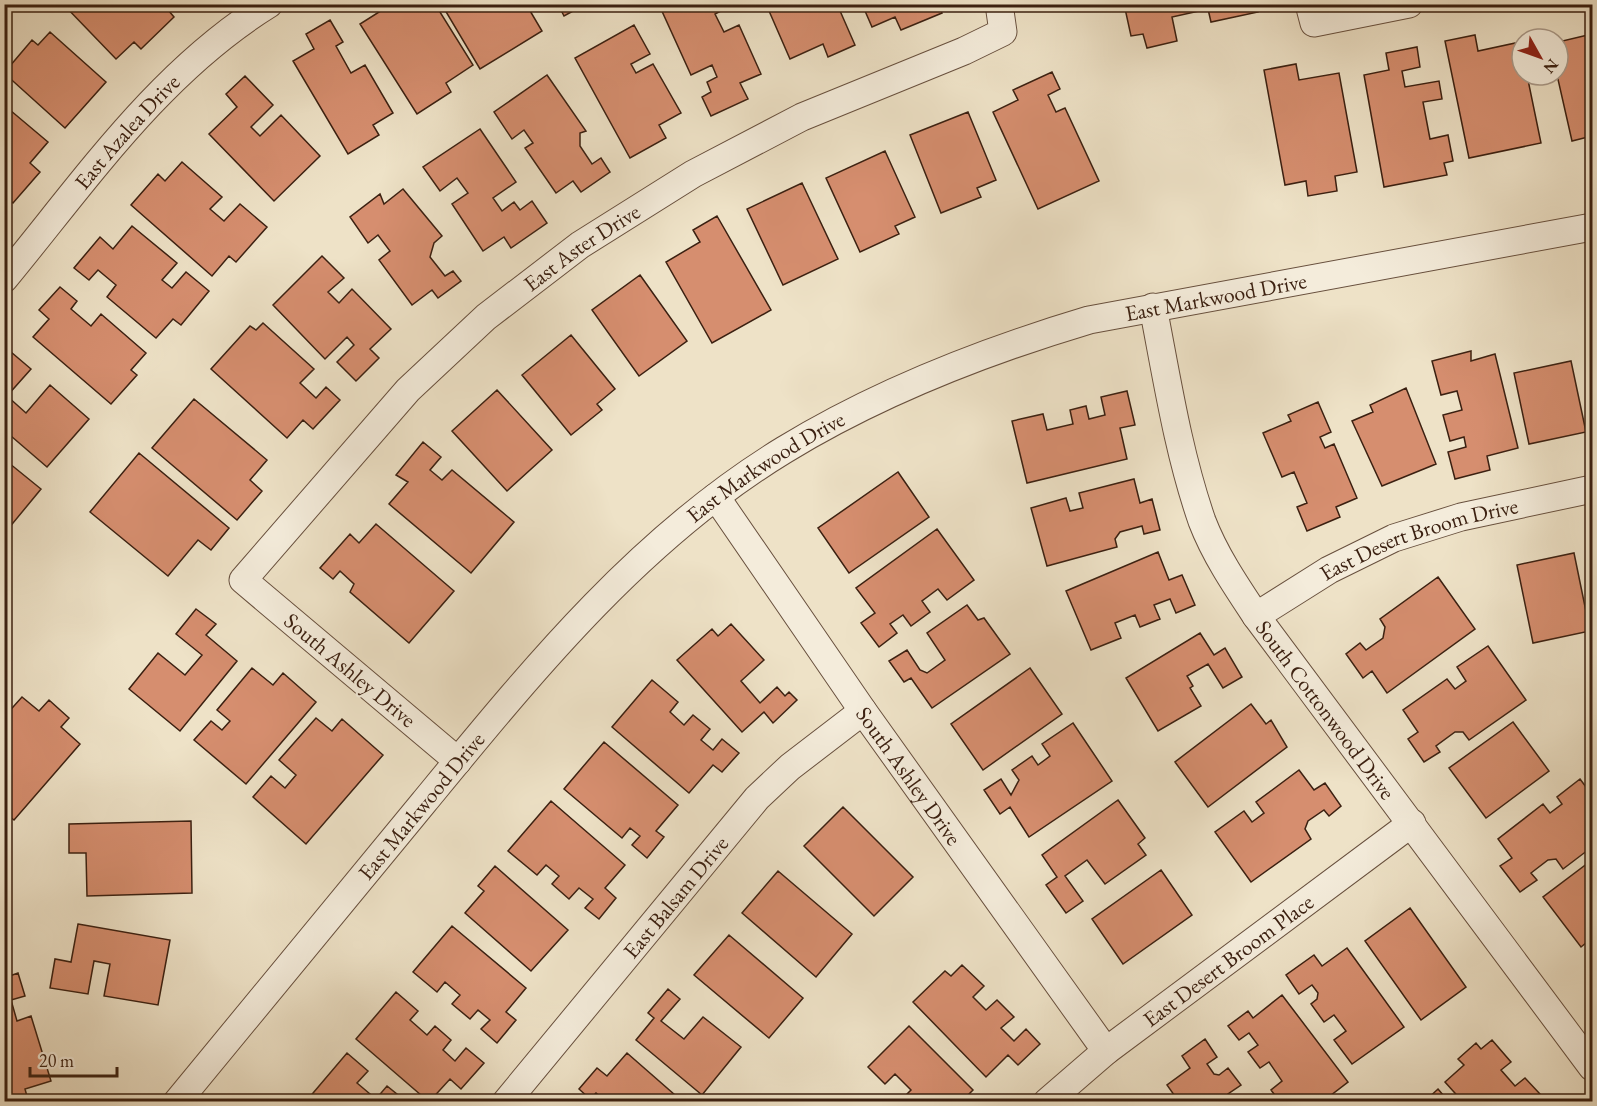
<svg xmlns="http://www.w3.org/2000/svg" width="1597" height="1106" font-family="'EB Garamond',serif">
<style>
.building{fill:#d68e6f;stroke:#3b2011;stroke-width:1.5}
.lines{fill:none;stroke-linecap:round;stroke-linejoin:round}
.street-casing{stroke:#68503e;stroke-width:29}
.street{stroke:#f4ecdb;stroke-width:27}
.labels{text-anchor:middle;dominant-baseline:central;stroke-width:4.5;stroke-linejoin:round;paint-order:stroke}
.street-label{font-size:22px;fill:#3b2011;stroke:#f4ecdb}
</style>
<rect width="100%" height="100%" fill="#eee2c7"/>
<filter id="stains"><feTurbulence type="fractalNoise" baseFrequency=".00333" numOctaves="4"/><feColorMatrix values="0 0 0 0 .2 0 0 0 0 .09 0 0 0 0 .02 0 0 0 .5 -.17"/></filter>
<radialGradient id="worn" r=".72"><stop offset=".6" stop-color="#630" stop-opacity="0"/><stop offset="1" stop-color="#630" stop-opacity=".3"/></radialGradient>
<path class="building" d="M63 4H163L174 17 141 49 134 42 116 59Z
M385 4H417L419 8 424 4H435L473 65 446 83 451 92 417 114 360 24 387 7Z
M526 4 542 31 480 69 442 5Z
M558 4H586L564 16Z
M671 4H734L715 14 724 32 739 25 761 74 740 83 748 99 711 116 702 97 711 92 707 82 717 77 712 65 691 75 661 9Z
M766 4H837L855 45 828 57 823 44 790 59Z
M862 4H938L942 13 901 30 895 17 872 27Z
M1124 4H1256L1258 12 1211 22 1208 9 1172 17 1177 41 1147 48 1143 34 1131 36Z
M330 20 343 42 336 46 351 73 365 65 393 113 373 125 379 135 348 154 293 61 314 49 306 34Z
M634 25 650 54 631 64 636 73 653 64 681 113 659 125 666 138 630 158 575 58Z
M50 32 106 82 65 128 4 73 32 40 38 45Z
M1592 34V136L1572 141 1557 75 1558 42Z
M1475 35 1478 51 1520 42 1522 75H1527L1541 143 1469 158 1445 41Z
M1417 47 1420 67 1402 71 1405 87 1439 81 1442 99 1423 102 1430 139 1448 135 1453 161 1444 163 1447 175 1384 187 1364 75 1389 70 1386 53Z
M1296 64 1299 80 1339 73 1357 172 1335 176 1337 191 1308 196 1306 181 1285 185 1264 70Z
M1052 72 1060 89 1048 95 1056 112 1065 108 1099 181 1038 209 993 112 1018 100 1013 90Z
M547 75 586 131 580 133V146L592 164 601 158 610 172 581 192 573 181 556 193 525 148 533 143 524 130 512 139 494 112Z
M245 76 273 105 251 127 260 136 281 115 320 156 274 201 209 134 237 107 226 94Z
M4 105 48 142 30 163 40 172 13 203 4 196Z
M968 112 996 180 977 188 981 197 941 213 910 135Z
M480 129 516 182 493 198 502 211 514 202 520 210 532 201 547 223 511 248 504 237 483 251 452 204 468 193 457 178 440 191 423 167Z
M885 151 915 217 895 226 899 234 860 252 826 178Z
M182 162 222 197 210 209 224 221 240 204 267 227 236 262 229 256 212 276 131 205 158 174 165 181Z
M802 183 838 259 783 285 747 209Z
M403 189 442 236 434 243 430 257 445 276 453 271 461 281 438 298 432 290 412 305 379 260 390 251 378 235 368 243 350 217 380 194 384 204Z
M717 216 771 310 712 343 666 262 700 242 693 230Z
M132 226 177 263 162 280 172 288 186 272 209 291 181 325 173 319 156 338 107 297 116 285 98 270 89 280 74 268 100 237 113 249Z
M322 256 344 278 328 292 339 303 352 289 391 329 370 349 379 358 356 381 337 362 354 345 347 337 325 359 273 305Z
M640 275 687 341 639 376 592 310Z
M60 287 77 301 71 309 91 326 101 314 146 353 131 370 137 375 111 404 33 337 49 319 39 310Z
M263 323 314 369 300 383 316 398 326 387 340 400 313 429 303 420 287 438 211 369 250 326 256 330Z
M571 335 615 389 597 404 602 410 571 435 522 375Z
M1471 351V361L1495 354 1518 448 1487 456 1490 470 1455 479 1448 452 1466 447 1464 437 1450 441 1443 415 1462 410 1457 391 1441 395 1432 361Z
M11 352 31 369 7 396 26 413 50 385 89 419 47 467 4 430V359Z
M1571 361 1586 432 1529 444 1514 373Z
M1406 388 1436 464 1382 486 1352 421 1373 412 1370 405Z
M497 390 552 450 507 491 452 431Z
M1127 391 1135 425 1120 428 1127 459 1027 483 1012 421 1043 414 1047 430 1073 424 1070 410 1086 406 1089 419 1105 415 1101 397Z
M194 399 267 460 250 480 262 491 237 520 152 448Z
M1318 402 1331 432 1320 437 1325 448 1334 444 1357 498 1336 507 1340 517 1307 531 1297 507 1307 503 1294 472 1282 477 1263 433 1291 421 1288 415Z
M423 442 441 457 430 470 442 480 452 470 514 522 471 573 389 504 408 482 396 475Z
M139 453 229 528 211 550 198 540 168 576 90 512Z
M4 459 41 489 4 534Z
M898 472 929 517 849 573 818 528Z
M1134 479 1140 503 1152 499 1160 530 1144 534 1142 526 1120 532 1115 539 1117 547 1047 566 1031 508 1066 498 1070 511 1083 508 1079 493Z
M376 524 454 591 409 643 350 592 354 584 340 571 333 579 320 568 350 534 359 543Z
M937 529 974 580 947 600 938 589 922 601 930 612 911 626 903 615 890 624 897 633 879 647 861 623 875 613 856 588Z
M1158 552 1169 580 1182 575 1195 605 1176 613 1170 599 1154 605 1160 619 1140 627 1135 615 1115 623 1121 638 1091 650 1066 591Z
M1574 553 1590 631 1533 643 1517 565Z
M1438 577 1475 629 1387 693 1372 671 1363 678 1346 654 1360 643 1366 650 1383 638 1385 627 1380 619Z
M967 605 978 620 984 618 1010 654 932 708 911 678 904 682 889 661 907 650 920 670 927 673 945 660 927 633Z
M196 609 216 624 206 635 237 661 180 731 129 689 158 653 185 675 202 655 176 634Z
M731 624 764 660 741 681 760 703 777 687 785 696 789 692 797 700 773 723 764 712 742 732 677 660 712 629 718 636Z
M1200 633 1214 655 1225 648 1242 677 1223 688 1208 664 1187 676 1193 686 1190 688 1201 706 1158 731 1126 678Z
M1488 646 1526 700 1469 740 1463 732H1455L1436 746 1440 752 1424 762 1408 739 1418 732 1403 710 1447 679 1455 689 1466 681 1457 667Z
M252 668 273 685 283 673 316 702 246 784 194 740 211 721 222 730 230 721 217 710Z
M1030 668 1062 714 983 770 951 724Z
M652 680 678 702 670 712 684 725 693 715 710 729 701 740 713 750 722 739 739 753 722 772 713 765 689 793 612 727Z
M22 697 39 711 49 700 69 718 61 727 80 744 14 820 4 812V717Z
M1251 704 1266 724 1271 720 1287 747 1208 807 1175 762Z
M316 718 332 731 342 719 383 755 306 844 253 797 271 776 285 788 296 775 279 760Z
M1513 722 1549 771 1486 818 1449 768Z
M1073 723 1112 781 1029 837 1010 807 1000 814 984 790 1001 779 1011 795 1019 780 1012 770 1032 756 1038 765 1050 756 1042 744Z
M604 742 678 805 656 831 664 837 647 858 632 845 640 836 630 828 622 838 564 789Z
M1299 770 1314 790 1325 783 1341 806 1329 816 1324 810 1308 821 1305 829 1311 839 1251 882 1215 832 1244 811 1252 822 1264 813 1256 802Z
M1580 779 1592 795V847L1563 869 1556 859 1548 860 1531 873 1537 880 1520 892 1500 866 1512 858 1498 839 1543 804 1550 813 1562 804 1557 797Z
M1118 800 1145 838 1138 844 1146 855 1105 884 1087 860 1065 876 1083 901 1066 913 1046 885 1057 877 1042 855Z
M551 801 625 865 605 888 616 898 599 919 585 908 593 899 579 888 569 899 552 884 559 876 546 865 537 875 508 851Z
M843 807 913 877 874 916 804 846Z
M191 821 192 893 87 896 86 853H69V824Z
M1592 860V938L1581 947 1543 897Z
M495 866 568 930 531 971 465 913 484 891 478 886Z
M1161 870 1192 915 1123 964 1092 919Z
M778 871 852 934 816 977 742 913Z
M1410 908 1466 987 1421 1020 1365 941Z
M78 924 170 940 158 1005 104 996 110 964 94 961 88 994 50 988 55 959 71 962Z
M452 926 526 988 506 1012 516 1020 497 1043 481 1029 490 1020 478 1010 470 1019 452 1004 460 995 445 982 437 992 413 972Z
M729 935 803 998 769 1038 694 975Z
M1347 948 1404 1027 1352 1064 1334 1040 1346 1031 1334 1015 1324 1022 1311 1004 1317 999 1318 993 1312 985 1299 994 1286 975 1314 955 1322 966Z
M962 965 984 986 973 997 986 1010 997 1000 1014 1017 1001 1028 1014 1041 1026 1029 1040 1044 1018 1065 1008 1055 986 1077 913 1002 945 971 951 976Z
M18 973 25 996 11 1000 17 1021 31 1016 51 1081 25 1089 28 1100 4 1102V978Z
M668 989 680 999 661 1021 684 1039 703 1017 741 1047 702 1095 636 1040 654 1018 648 1013Z
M396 992 418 1011 410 1020 427 1035 435 1026 451 1040 443 1050 455 1061 466 1048 484 1063 461 1089 450 1079 429 1102 356 1039Z
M1282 995 1348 1082 1322 1102H1280L1271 1090 1282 1081 1269 1062 1260 1068 1248 1052 1258 1045 1249 1033 1239 1040 1228 1026 1248 1011 1253 1018Z
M909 1026 973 1090 961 1102H899L911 1090 895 1074 885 1084 868 1067Z
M1205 1039 1217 1057 1207 1064 1214 1074 1219 1075 1228 1068 1241 1085 1228 1094 1234 1102H1179L1167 1085 1190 1068 1182 1056Z
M1492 1040 1511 1062 1501 1070 1515 1086 1525 1078 1540 1094 1534 1102H1463L1445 1082 1464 1065 1458 1059 1476 1043 1481 1049Z
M347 1053 368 1071 357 1083 376 1099 387 1086 403 1099 401 1102H311L308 1099Z
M627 1053 683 1102H606L596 1093 590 1099 579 1089 597 1068 607 1076Z
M1438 1089 1449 1102H1424Z"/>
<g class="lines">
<g class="street-casing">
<g id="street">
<path d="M1309 4 1314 23 1409 4"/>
<path id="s1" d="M4 279C85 181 159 72 269 4"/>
<path id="s2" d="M1153 307C1167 379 1178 452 1202 521 1215 555 1236 586 1256 616L1592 1067"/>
<path id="s3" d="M716 497 863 711 1106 1051"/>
<path id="s4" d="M1256 616 1329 570 1394 538 1461 517 1592 489"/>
<path id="s5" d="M458 761 243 580 408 390 486 317 580 245 693 174 802 117 964 51 1003 32 999 4"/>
<path id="s6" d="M177 1102C259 1002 341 902 424 802 531 672 638 539 784 450 879 392 982 352 1089 320L1592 227"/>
<path id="s7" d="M506 1102 757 798 790 767 863 711"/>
<path id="s8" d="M1047 1102 1106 1051 1412 823"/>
</g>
</g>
<use href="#street" class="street"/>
</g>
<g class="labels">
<g class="street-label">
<text stroke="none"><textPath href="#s1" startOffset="192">East Azalea Drive</textPath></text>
<text stroke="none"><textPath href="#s5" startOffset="758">East Aster Drive</textPath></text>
<text stroke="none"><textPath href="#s6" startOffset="1356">East Markwood Drive</textPath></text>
<text stroke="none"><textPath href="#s6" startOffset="870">East Markwood Drive</textPath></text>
<text stroke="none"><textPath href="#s4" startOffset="182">East Desert Broom Drive</textPath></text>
<text transform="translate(350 670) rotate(40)">South Ashley Drive</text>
<text stroke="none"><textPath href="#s2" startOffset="446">South Cottonwood Drive</textPath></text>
<text stroke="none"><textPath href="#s3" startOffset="339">South Ashley Drive</textPath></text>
<text stroke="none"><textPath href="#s6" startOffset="384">East Markwood Drive</textPath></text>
<text stroke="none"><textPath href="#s7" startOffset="266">East Balsam Drive</textPath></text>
<text stroke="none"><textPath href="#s8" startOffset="230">East Desert Broom Place</textPath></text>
</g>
</g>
<rect width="1597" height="1106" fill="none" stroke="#eee2c7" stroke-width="24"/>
<rect x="6" y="6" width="1585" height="1094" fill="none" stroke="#3b2011" stroke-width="3"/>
<rect x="12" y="12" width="1573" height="1082" fill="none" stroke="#3b2011" stroke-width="1.5"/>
<g transform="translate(1540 57) rotate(130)"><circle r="28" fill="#f4ecdb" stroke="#aa9a8a" stroke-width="1.5"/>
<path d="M0-4.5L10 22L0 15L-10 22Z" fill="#8f2418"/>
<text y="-9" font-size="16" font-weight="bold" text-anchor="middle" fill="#3b2011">N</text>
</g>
<path d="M30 1067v9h87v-9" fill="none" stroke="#3b2011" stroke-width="3"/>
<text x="39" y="1067" font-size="18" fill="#3b2011" stroke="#f4ecdb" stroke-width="4.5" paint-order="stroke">20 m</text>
<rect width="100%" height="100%" filter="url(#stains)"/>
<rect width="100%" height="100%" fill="url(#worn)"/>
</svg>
